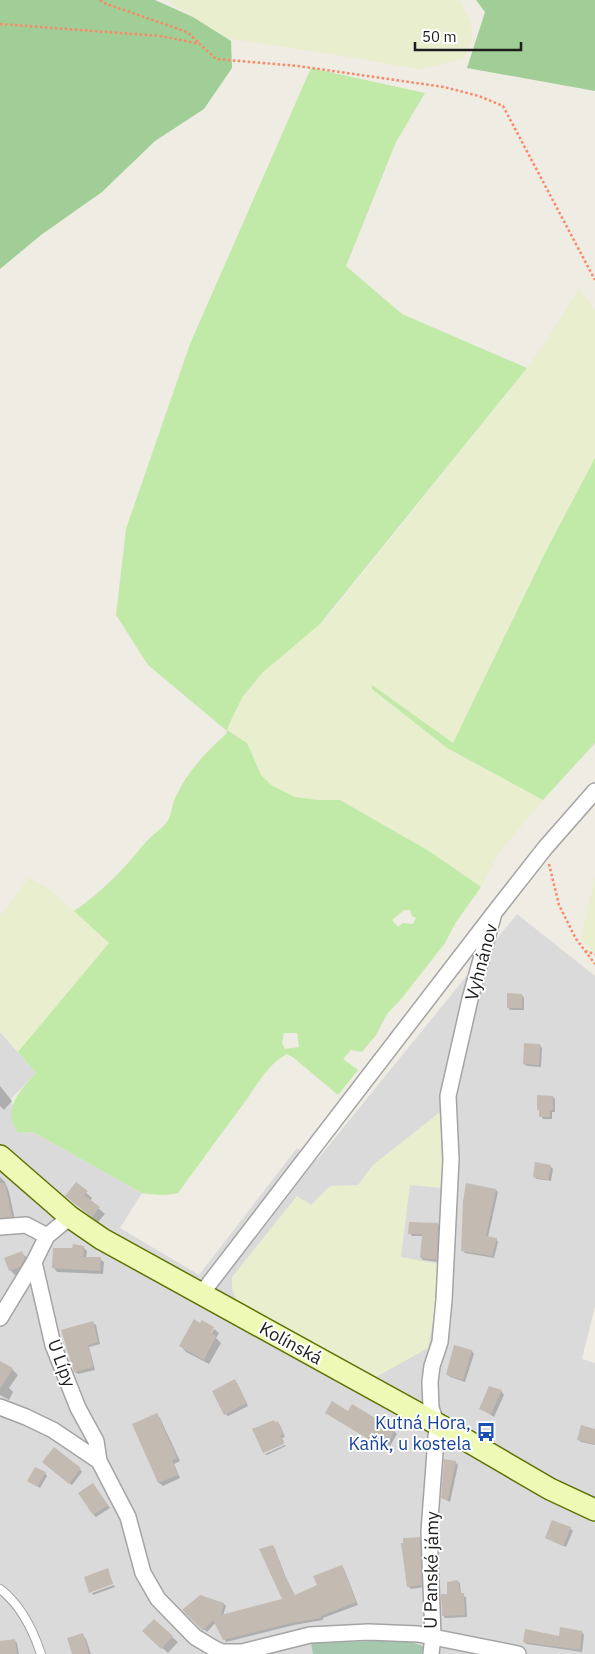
<svg xmlns="http://www.w3.org/2000/svg" width="595" height="1654" font-family="'IBM Plex Sans',sans-serif">
<style>
.residential{fill:#dbdada}
.farmland{fill:#e8eece}
.grass{fill:#c1e9a8;fill-rule:evenodd}
.forest{fill:#a1ce97}
.cemetery{fill:#a4c7ad}
.shadow{fill:#0003}
.building{fill:#c3bbb2}
.lines{fill:none;stroke-linecap:round;stroke-linejoin:round}
.lane-casing{stroke:#a4a4a4;stroke-width:10}
.street-casing{stroke:#a4a4a4;stroke-width:18}
.secondary-casing{stroke:#5c7404;stroke-width:24}
.path{stroke:#fa8869;stroke-width:2.5;stroke-dasharray:2.5 2.5;stroke-linecap:butt}
.lane{stroke:#fff;stroke-width:8}
.street{stroke:#fff;stroke-width:15}
.secondary{stroke:#eff9b6;stroke-width:21}
.labels{text-anchor:middle;dominant-baseline:central;stroke-width:4;stroke-linejoin:round;paint-order:stroke}
.street-label{font-size:18px;fill:#1d1d1d;stroke:#fff}
.transit-label{font-size:18px;fill:#164399;stroke:#fff;text-anchor:end}
</style>
<rect width="100%" height="100%" fill="#eeece3"/>
<path class="residential" d="M517 914 595 976V1306L582 1359 595 1363V1654H0V1032L36 1073 11 1099 19 1133 33 1132 142 1193 120 1228 199 1275 297 1148 317 1160Z"/>
<path class="farmland" d="M167 0H460L471 25 472 40 463 59 420 69 332 54 226 38Z
M579 288 595 310V458L546 551 452 744 372 686V689L447 748 543 800 500 851 481 887 429 851 340 800H318L295 797 271 785 261 775 247 743 227 730 232 718 243 696 263 672 299 639 327 618 519 379 547 340Z
M595 877V952L591 950 581 939Z
M29 878 48 888 109 943 18 1052 0 1031V916Z
M440 1112 443 1188 410 1185 401 1257 438 1264 434 1315 428 1348 374 1378 236 1300 232 1288V1277L297 1196 311 1205 330 1186 358 1185 373 1165Z"/>
<path class="grass" d="M311 68 425 93 396 142 346 266 402 314 527 368 320 624 263 672 243 696 232 718 227 730 247 743 261 775 271 785 295 797 318 800H340L429 851 481 887 456 922 445 943 402 998 387 1014 376 1035 362 1052 351 1050 343 1059 358 1070 338 1095 294 1058 287 1054C269 1063 258 1083 247 1099 224 1130 201 1161 178 1193 166 1196 155 1195 142 1193L33 1132 19 1133C0 1112 20 1090 36 1073L18 1052 109 943 74 911C102 892 124 869 145 843 151 836 163 828 167 822 172 814 172 804 176 796 188 771 205 753 226 734L227 731 148 665 116 615 126 529 190 344ZM404 910H410L412 916 416 918 413 924 403 923 398 927 392 920ZM284 1033H297L299 1047 285 1049 282 1043Z
M595 458V743L543 800 447 748 372 689V685L453 743 546 551Z"/>
<path class="forest" d="M0 0H155L193 17 231 41 232 68 204 109 155 141 102 192 41 235 0 269Z
M476 0H595V91L467 68 485 12Z"/>
<path class="cemetery" d="M406 1640 425 1647V1654H313L311 1643Z"/>
<path class="shadow" d="M522 995 524 998V1010H510L508 1007Z
M540 1045 542 1048 541 1067 527 1066 524 1064Z
M0 1086 12 1101 4 1110 0 1106Z
M553 1097 555 1099V1112H552V1119H543L538 1109Z
M550 1166 553 1169 551 1181 537 1179 534 1177Z
M0 1177 5 1182 9 1192 15 1220 0 1222Z
M76 1184 92 1198 90 1201 105 1214 98 1222 72 1201Z
M496 1190 498 1192 488 1237 496 1239 498 1242 494 1258 465 1253 463 1250Z
M438 1224 440 1226 439 1262 423 1260 421 1257 423 1236H412L410 1233Z
M83 1247 87 1251 86 1258 100 1259 104 1262 103 1274 57 1272 54 1268 73 1249Z
M22 1253 28 1259 26 1272 16 1276 10 1270Z
M93 1323 96 1325 100 1344 89 1347 95 1370 78 1374 75 1372Z
M212 1328 209 1339 214 1329 219 1333 216 1338 221 1343 209 1364 186 1352 181 1346Z
M455 1347 472 1351 474 1354 465 1382 450 1377 448 1374Z
M0 1365 12 1369 18 1375 9 1388 13 1392 9 1400 0 1395Z
M237 1383 248 1406 228 1416 225 1414Z
M501 1391 504 1395 494 1417 480 1408Z
M326 1413H349L394 1431 397 1434 390 1446 381 1441 379 1445Z
M157 1414 160 1418 180 1461 174 1464 180 1478 163 1486 159 1483 133 1425Z
M273 1421 280 1425 285 1437 282 1438 284 1442 264 1451Z
M595 1430V1445L581 1442 578 1439Z
M285 1445 286 1446 267 1455 265 1454Z
M455 1462 458 1465 450 1502 442 1498Z
M46 1465 80 1469 82 1472 72 1485Z
M45 1473 47 1476 40 1488 29 1481Z
M93 1485 110 1508 96 1517 94 1515Z
M570 1528 573 1531 566 1547 546 1538Z
M419 1538 422 1541 424 1587 411 1589 408 1586Z
M273 1546 275 1549 286 1578 295 1596 318 1586 342 1566 344 1569 358 1605 323 1618V1620L294 1625 226 1642 216 1622 207 1632 184 1610 224 1604 226 1606 223 1616 283 1600Z
M457 1581 460 1583 461 1595 466 1597 467 1617 445 1618 443 1615 448 1595Z
M114 1585 115 1587 93 1595 92 1593Z
M582 1632 584 1635 582 1652 527 1644 524 1642 560 1638Z
M82 1635 86 1639 91 1654H74Z
M150 1637H172L178 1642 168 1653Z
M14 1640 17 1643 19 1654H0V1642Z"/>
<path class="building" d="M507 993 522 994V1008H507Z
M524 1043 540 1044 539 1065 523 1064Z
M537 1095 553 1096V1110H550V1117H539V1110H537Z
M535 1162 551 1165 548 1180 533 1177Z
M76 1182 88 1191 84 1195 100 1207 92 1217 65 1196Z
M0 1183H5L12 1217 0 1218Z
M466 1183 496 1189 486 1236 497 1238 492 1256 461 1251 463 1201Z
M409 1222 438 1223 437 1260 420 1258 422 1234H408Z
M73 1244 84 1246 83 1257H101L100 1271 52 1268 53 1248H72Z
M22 1251 25 1259 20 1267 9 1271 4 1258Z
M194 1319 200 1323 202 1320 214 1327 211 1333 216 1336 204 1360 179 1346Z
M93 1321 98 1342 88 1345 93 1367 74 1372 61 1330Z
M454 1345 472 1350 463 1380 446 1375Z
M0 1361 13 1368 0 1389Z
M235 1379 247 1403 224 1415 212 1391Z
M489 1386 502 1390 491 1414 479 1409Z
M332 1401 348 1411 352 1404 395 1430 387 1444 378 1439 375 1443 325 1413Z
M157 1413 177 1458 172 1460 178 1475 158 1483 132 1424Z
M274 1420 275 1423 278 1421 283 1434 280 1435 284 1444 263 1453 252 1429Z
M581 1425 595 1429V1444L577 1440Z
M54 1447 81 1468 69 1484 42 1462Z
M444 1459 456 1461 448 1500 441 1498Z
M35 1467 46 1472 37 1487 27 1481Z
M93 1483 108 1505 93 1515 78 1493Z
M552 1520 571 1527 563 1546 545 1538Z
M420 1537 422 1585 407 1587 401 1543H403V1538Z
M273 1545 284 1574 295 1595 317 1585 313 1576 342 1565 356 1602 321 1616V1618L291 1623 223 1640 213 1620 203 1631 182 1610 200 1595 224 1603 221 1615 282 1599 259 1549Z
M108 1568 113 1584 89 1593 84 1577Z
M458 1580 460 1593H464L465 1615 442 1616 441 1594H447V1582Z
M154 1619 173 1636 161 1649 142 1631Z
M560 1627 582 1631 580 1650 523 1642 525 1629 559 1636Z
M83 1633 89 1654H72L67 1638Z
M15 1639 17 1654H0V1641Z"/>
<g class="lines">
<g class="lane-casing">
<path id="lane" d="M0 1589C20 1604 33 1630 41 1654"/>
</g>
<g class="street-casing">
<path id="street" d="M0 1227 26 1225 47 1236
M34 1262 53 1345 78 1408 96 1441 99 1461
M202 1293 494 913 545 848 595 791
M0 1318 34 1262 47 1236 70 1217
M0 1407 26 1417 53 1430 99 1461 128 1517 143 1573 158 1599 195 1637 215 1649 222 1652H242L310 1635 368 1632 418 1634 518 1654
M431 1654 433 1636 429 1532 437 1425 431 1408 430 1382 432 1366 440 1342 444 1300 451 1159 448 1096 470 999 494 913"/>
</g>
<g class="secondary-casing">
<path id="secondary" d="M0 1156 70 1217 102 1239 459 1436 550 1489 595 1510"/>
</g>
<path class="path" d="M100 0 104 3 187 32 199 43
M0 24 160 36 200 44 216 59 298 66 444 87 479 96 503 106 595 280
M549 864 559 905 576 939 595 964
M585 951 595 954"/>
<use href="#lane" class="lane"/>
<use href="#street" class="street"/>
<use href="#secondary" class="secondary"/>
</g>
<defs>
<g id="bus-bare" transform="scale(1.5)"><path d="M-5-6H5V4H4V6H2V4H-2V6H-4V4H-5ZM-3.5-4V0h7V-4ZM-3.5 1.2v1.5H-2V1.2ZM2 1.2v1.5H3.5V1.2Z" fill="#1a4fb4" stroke="#fff" stroke-width="2.5" paint-order="stroke"/></g>
</defs>
<g fill-rule="evenodd">
<use href="#bus-bare" x="486" y="1432"/>
</g>
<g class="labels">
<g class="street-label">
<text transform="translate(481 962) rotate(-75)">Vyhnánov</text>
<text transform="translate(291 1343) rotate(29)">Kolínská</text>
<text transform="translate(62 1363) rotate(70)">U Lípy</text>
<text transform="translate(431 1570) rotate(-89)">U Panské jámy</text>
</g>
<g class="transit-label">
<text x="471" y="1422">Kutná Hora,<tspan x="471" dy="21">Kaňk, u kostela</tspan></text>
</g>
</g>
<path d="M415 42v8h106v-8" fill="none" stroke="#1d1d1d" stroke-width="2.5"/>
<text x="422" y="42" font-size="15" fill="#1d1d1d" stroke="#ffffff" stroke-width="4" paint-order="stroke">50 m</text>
</svg>
